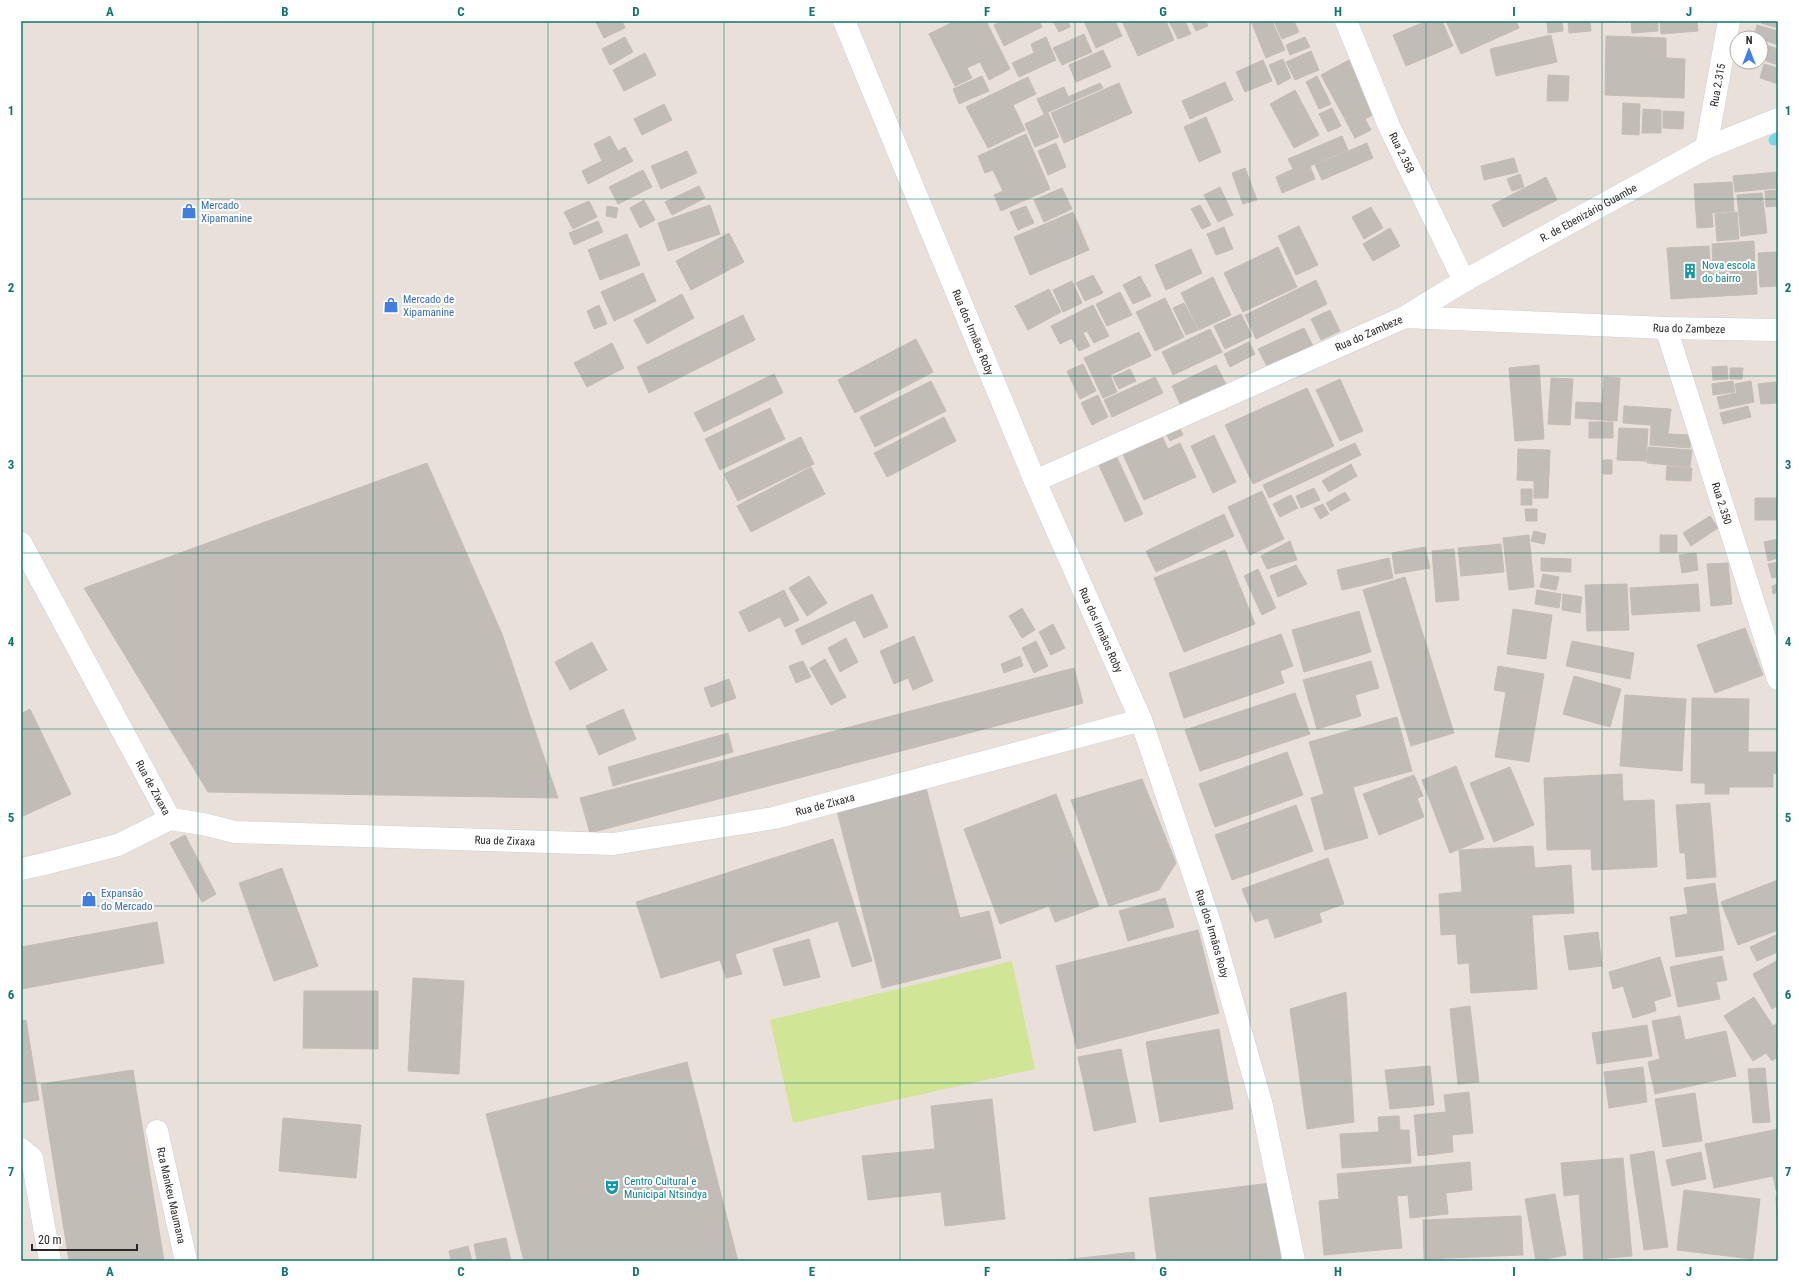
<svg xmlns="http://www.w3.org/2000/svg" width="1799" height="1282" font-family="'Roboto Condensed',sans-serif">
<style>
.pitch{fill:#d0e595}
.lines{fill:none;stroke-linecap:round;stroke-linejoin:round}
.stream{stroke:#72dbe7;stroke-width:11}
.building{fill:#c2bcb6;stroke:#c5bcb4}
.minor-casing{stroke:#c9ced9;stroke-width:23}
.minor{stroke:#fff;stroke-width:22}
.grid{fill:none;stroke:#0f766e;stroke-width:1;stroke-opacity:0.55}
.labels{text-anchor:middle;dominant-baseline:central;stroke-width:4;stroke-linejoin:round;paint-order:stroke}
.street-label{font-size:11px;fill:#282828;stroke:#fff}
.shop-label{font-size:11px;fill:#366cbe;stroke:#fff;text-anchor:start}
.culture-label{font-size:11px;fill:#0d838f;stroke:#fff;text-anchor:start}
.neatline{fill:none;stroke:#0f766e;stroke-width:1.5}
.grid-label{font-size:13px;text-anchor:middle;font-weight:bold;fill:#0f766e}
</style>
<rect width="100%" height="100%" fill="#eae0da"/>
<path class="pitch" d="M1012 961 1035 1069 793 1123 770 1020Z"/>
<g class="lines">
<path class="stream" d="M1774 140 1778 138"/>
</g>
<path class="building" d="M598 21H622L625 28 604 38 596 22Z
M955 21H986L1010 69 989 80 980 62 967 68 972 78 955 86 929 34Z
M1002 21H1039L1042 27 1004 46 994 25Z
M1053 21H1068L1070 27 1059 32Z
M1084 21H1115L1122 36 1096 48Z
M1122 21H1166L1174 40 1138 56Z
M1169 21H1185L1191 34 1178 39Z
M1191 21H1206L1208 26 1196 31Z
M1251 21H1272L1285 50 1266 58Z
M1274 21H1294L1299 32 1282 39Z
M1427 21H1442L1453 46 1406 66 1393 35Z
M1446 21H1516L1519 28 1461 54Z
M1562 21 1563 31 1548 33 1547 22Z
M1568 21H1590L1591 31 1569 33Z
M1631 21H1658V31L1632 33Z
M1660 21H1697L1698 31 1661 34Z
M1762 21H1778V28L1761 23Z
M1757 25 1778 31V45L1761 39V38L1754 37Z
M1084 34 1092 52 1062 65 1053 48Z
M1551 35 1557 62 1496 76 1490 49Z
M1606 36 1666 38V58L1685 59 1684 98 1605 95Z
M625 37 633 52 610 65 602 49Z
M1046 37 1056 60 1019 77 1012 63 1034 53 1031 44Z
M1305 37 1310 47 1290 55 1286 45Z
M1761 43 1778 49V65L1761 59Z
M1103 50 1111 67 1076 82 1069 65Z
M1311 51 1319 70 1295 80 1286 62Z
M645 53 656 75 624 91 613 70Z
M1283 59 1291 78 1278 85 1269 65Z
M1263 60 1272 81 1245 92 1236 72Z
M1349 60 1376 113 1365 119 1371 130 1355 138 1321 75Z
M1764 64 1778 68V84L1760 78Z
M1548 75 1569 76 1568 101H1547Z
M982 76 989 91 959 104 953 89Z
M1317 76 1331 104 1319 109 1306 82Z
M1028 77 1036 94 1013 105 1025 130 988 148 966 107Z
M1225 82 1233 100 1190 119 1182 101Z
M1100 83 1103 88 1044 114 1037 99 1064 87 1068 97Z
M1119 83 1132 113 1064 143 1051 113Z
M1295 90 1319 135 1294 148 1270 104Z
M1623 103 1640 104 1639 135 1622 134Z
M664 104 672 120 642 135 634 119Z
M1332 108 1341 126 1328 132 1319 114Z
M1643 109 1661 110V133H1642Z
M1663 111 1684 112 1683 129 1663 128Z
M1048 113 1059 137 1035 147 1025 124Z
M1206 117 1221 152 1199 162 1184 127Z
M1026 134 1050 189 1001 211 994 195 1003 191 993 170 985 173 978 156Z
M610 136 618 151 625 147 633 161 588 184 582 171 602 161 594 144Z
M1342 136 1348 150 1310 166 1315 179 1282 193 1276 177 1293 169 1288 159Z
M1056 143 1066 167 1048 175 1038 151Z
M1367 143 1373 158 1322 180 1315 165Z
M687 151 697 173 661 189 651 166Z
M1514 158 1518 172 1484 180 1481 166Z
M1245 168 1257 200 1243 204 1232 173Z
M643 170 652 187 618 204 609 187Z
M1778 172V188L1735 192 1733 176Z
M1520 174 1524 187 1512 191 1507 179Z
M1546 177 1557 200 1503 227 1492 205Z
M1732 182 1734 211 1712 213 1713 227 1697 228 1694 184Z
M699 186 705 198 672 215 665 202Z
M1220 187 1233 215 1218 222 1204 195Z
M1062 188 1072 209 1044 222 1034 200Z
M1778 190V206L1766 207 1765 191Z
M1762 193 1767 233 1741 236 1737 195Z
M644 200 655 220 640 228 630 208Z
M589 201 597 217 573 229 564 212Z
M710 205 720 234 668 251 658 223Z
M1200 205 1211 225 1202 229 1191 209Z
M607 206 618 208 616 218 606 216Z
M1026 206 1034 223 1018 230 1010 212Z
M1371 207 1383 228 1364 239 1352 217Z
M1073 212 1089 250 1030 275 1014 237Z
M1737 212 1739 239 1717 241 1715 214Z
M598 221 603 232 574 245 569 233Z
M1299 226 1318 265 1296 275 1278 236Z
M1224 227 1233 249 1216 255 1207 234Z
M1390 228 1400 246 1373 261 1363 244Z
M729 233 744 262 691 290 676 261Z
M627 234 640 265 600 280 588 250Z
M1754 241 1755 268 1713 271 1712 244Z
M1709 246 1711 273 1756 270 1757 294 1671 299 1667 248Z
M1278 247 1297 287 1243 312 1224 273Z
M1191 249 1202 273 1166 290 1155 265Z
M1778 252V286L1760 287 1758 253Z
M643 273 656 301 614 321 601 292Z
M1093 275 1103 293 1085 301 1076 283Z
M1140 276 1151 296 1133 304 1123 285Z
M1213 277 1231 315 1199 330 1181 293Z
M1316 280 1327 304 1256 339 1245 315Z
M1072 281 1082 303 1063 312 1053 290Z
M1049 289 1061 312 1028 330 1015 306Z
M1120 292 1132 315 1107 326 1096 304Z
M682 294 694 318 647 344 634 320Z
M1165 298 1184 337 1155 351 1136 312Z
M1184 303 1198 330 1186 335 1173 308Z
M599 305 607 324 594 329 587 311Z
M1093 305 1109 336 1094 343 1087 331 1060 344 1051 326Z
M1330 310 1340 331 1321 340 1311 319Z
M1241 314 1252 336 1225 349 1214 326Z
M743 315 755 340 649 393 637 367Z
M1304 328 1314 348 1269 370 1258 349Z
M1210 329 1222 352 1173 375 1162 352Z
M1139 332 1151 356 1110 375 1117 392 1103 398 1084 358Z
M1083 333 1090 346 1079 351 1072 339Z
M916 339 933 372 855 413 838 380Z
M1249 342 1255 354 1230 367 1224 354Z
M612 343 624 368 587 387 574 363Z
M1083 364 1096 391 1080 399 1067 371Z
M1216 365 1227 386 1182 408 1172 386Z
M1539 365 1544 439 1515 441 1509 368Z
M1727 366 1728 379 1713 380 1712 367Z
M1730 368H1743L1742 379H1730Z
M1130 369 1136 381 1119 389 1113 377Z
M774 374 783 393 704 432 694 413Z
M1155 377 1163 393 1112 417 1104 400Z
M1604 377 1620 378 1617 421 1575 418 1576 402 1602 403Z
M1551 378 1573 379 1570 425 1548 424Z
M1340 379 1363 431 1340 441 1316 390Z
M931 381 946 411 875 447 860 417Z
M1733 381 1735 392 1713 395 1712 384Z
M1751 381 1754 402 1720 409 1717 397 1737 393 1735 384Z
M1776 382 1778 403 1761 404 1758 384Z
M1307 388 1334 446 1253 484 1225 425Z
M1098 395 1108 417 1092 425 1081 403Z
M1624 406 1671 409 1668 434 1691 435 1690 448 1650 445 1651 425 1623 423Z
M1748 406 1751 417 1723 424 1720 413Z
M770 408 785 439 720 470 705 439Z
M944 417 956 441 887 477 874 453Z
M1177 422 1183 435 1170 441 1163 428Z
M1589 422H1613V438H1589Z
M1619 428 1648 429 1646 461 1617 460Z
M1160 432 1168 449 1180 443 1196 477 1144 500 1121 450Z
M1214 435 1236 482 1213 493 1191 446Z
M801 437 814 464 738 501 724 474Z
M1355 443 1361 455 1269 498 1263 485Z
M1648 447 1692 450 1690 467 1647 463Z
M1518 449 1550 450 1548 498H1534V481L1517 480Z
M1114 451 1143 514 1125 522 1096 459Z
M1603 460H1612V474H1603Z
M427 463 502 634 558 798 208 792 84 588Z
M1351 464 1357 476 1329 492 1322 481Z
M1667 466 1692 468 1691 481 1666 480Z
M811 467 825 494 751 532 737 506Z
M1314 488 1320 500 1301 508 1296 496Z
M1521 489H1532V505H1521Z
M1262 491 1284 539 1250 555 1228 507Z
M1345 492 1350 500 1331 511 1326 503Z
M1291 495 1298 508 1280 517 1273 504Z
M1755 498H1777V520H1755Z
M1323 504 1329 514 1320 519 1314 508Z
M1525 509H1537V521H1526Z
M1224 514 1234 536 1156 572 1146 551Z
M1710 516 1718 528 1691 546 1683 533Z
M1534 531 1546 534 1544 544 1531 541Z
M1529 535 1534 587 1509 590 1503 538Z
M1660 535H1677V552H1660Z
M1778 539V558L1768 561 1764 542Z
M1290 541 1297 560 1267 569 1261 556Z
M1501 544 1504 572 1461 576 1458 548Z
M1425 547 1430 568 1395 574 1392 553Z
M1454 549 1459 600 1436 602 1432 551Z
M1225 550 1255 624 1184 652 1154 578Z
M1696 553 1698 570 1682 573 1679 555Z
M1389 558 1393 578 1342 590 1337 570Z
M1541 558 1571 559V572L1541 571Z
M1778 562V577L1772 578 1768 564Z
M1728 563 1732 604 1711 606 1707 564Z
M1296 565 1307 584 1278 597 1270 576Z
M1258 569 1276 608 1262 615 1244 576Z
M1543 574 1559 577 1556 590 1540 587Z
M809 576 827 603 807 616 789 588Z
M1405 577 1454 733 1411 746 1363 590Z
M1627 584 1629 630 1587 631 1585 585Z
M1698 584 1700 611 1632 615 1630 588Z
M1778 584V592L1773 594 1772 586Z
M784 590 799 620 785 627 780 617 749 632 739 612Z
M1537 590 1561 594 1559 608 1535 604Z
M872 594 888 627 864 638 855 620 802 645 795 630Z
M1563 594 1582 597 1580 613 1562 610Z
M1022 608 1035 630 1022 638 1009 616Z
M1513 609 1552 615 1546 659 1507 654Z
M1359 611 1371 652 1304 672 1292 630Z
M1053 624 1065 648 1051 655 1039 632Z
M1745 628 1763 675 1715 693 1697 645Z
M1281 634 1293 666 1280 671 1284 683 1184 718 1169 673Z
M914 636 933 681 913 690 908 678 894 684 880 651Z
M846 638 858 662 840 672 828 648Z
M1036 641 1048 666 1034 673 1022 648Z
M1572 641 1634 653 1630 679 1566 666Z
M592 642 607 670 570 690 555 662Z
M1020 656 1023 666 1004 673 1001 664Z
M825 659 846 697 831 705 810 668Z
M803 661 811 677 796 683 789 666Z
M1371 661 1379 688 1355 695 1361 716 1317 729 1303 680Z
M1498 666 1544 674 1529 762 1495 757 1506 692 1494 690Z
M1074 668 1083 703 590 833 580 798Z
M1574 676 1621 689 1610 727 1563 714Z
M729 679 736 698 711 707 704 688Z
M1295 693 1310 734 1200 771 1185 730Z
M1625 695 1686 699 1682 771 1620 766Z
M1692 698 1749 699 1748 752H1778V774L1773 773V787H1729V794H1705V783H1691Z
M30 709 71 794 21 817V714Z
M623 709 636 739 599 755 586 726Z
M1397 717 1412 771 1353 787 1368 838 1325 850 1311 798 1324 794 1309 742Z
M728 733 733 752 613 786 608 767Z
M1287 752 1303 795 1215 827 1199 784Z
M1456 766 1484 839 1450 853 1422 780Z
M1510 767 1534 825 1494 842 1470 783Z
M1622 774 1623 801 1654 800 1657 867 1592 870 1591 849 1547 850 1544 778Z
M1414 775 1423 796 1417 798 1424 817 1379 835 1363 794Z
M1142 779 1176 863 1159 890 1109 906 1071 800Z
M924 780 960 918 989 911 1001 958 882 988 835 803Z
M1056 794 1099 906 1055 922 1049 906 1000 924 964 829Z
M1710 803 1716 877 1687 879 1685 853H1680L1676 805Z
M1296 805 1313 851 1232 880 1215 835Z
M185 835 216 894 202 902 170 843Z
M833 839 872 961 852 967 838 921 735 954 742 974 726 978 720 960 661 978 636 902Z
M1533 846 1535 868 1571 865 1574 913 1532 915 1537 989 1471 993 1469 963 1458 964 1456 934 1441 935 1439 894 1462 892 1459 850Z
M1328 858 1344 904 1319 913 1322 922 1275 938 1268 918 1255 922 1242 889Z
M282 868 318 966 274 981 239 883Z
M1778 880V930L1738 945 1721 902Z
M1715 883 1724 950 1676 957 1670 917 1688 914 1684 888Z
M1165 898 1174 927 1128 941 1119 911Z
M157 922 164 963 21 989V947Z
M1198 930 1219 1013 1077 1049 1056 966Z
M1598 932 1602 966 1569 970 1564 936Z
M1778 934V952L1757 961 1750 947Z
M809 939 820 977 784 986 773 949Z
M1722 956 1727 980 1716 982 1720 999 1678 1007 1670 967Z
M1660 957 1671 996 1654 1001 1656 1011 1633 1018 1623 986 1613 989 1609 972Z
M1778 960V1005L1772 1009 1753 974Z
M413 978 464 981 459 1074 408 1071Z
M304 991H378V1049L303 1048Z
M1346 992 1354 1122 1307 1129 1290 1009Z
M1754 997 1773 1026 1778 1022V1039L1775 1041 1778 1046V1057L1772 1061 1766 1053 1753 1061 1724 1016Z
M1470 1006 1479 1082 1458 1084 1450 1009Z
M1680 1016 1685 1040 1726 1031 1736 1076 1655 1094 1648 1062 1660 1059 1652 1021Z
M26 1020 39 1100 21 1103V1021Z
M1647 1025 1652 1056 1597 1064 1592 1033Z
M1219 1029 1233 1109 1160 1122 1146 1042Z
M1121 1049 1136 1122 1094 1131 1078 1057Z
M687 1062 738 1261H524L486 1114Z
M1430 1066 1434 1105 1390 1109 1385 1070Z
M1643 1067 1647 1102 1609 1108 1604 1072Z
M1765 1068 1770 1122 1753 1123 1748 1069Z
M133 1070 164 1261H69L41 1084Z
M1469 1092 1473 1133 1452 1135 1453 1152 1418 1156 1414 1115 1446 1112 1444 1095Z
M1695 1093 1702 1141 1663 1147 1655 1099Z
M992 1099 1005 1219 945 1226 941 1192 868 1200 862 1156 935 1149 931 1106Z
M1399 1116 1400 1130H1409L1411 1163 1342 1168 1340 1134 1379 1132 1378 1117Z
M283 1118 361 1125 356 1178 279 1171Z
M1778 1129V1190H1776L1773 1176 1714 1188 1705 1144Z
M1654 1151 1668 1247 1644 1250 1630 1155Z
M1701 1152 1706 1179 1672 1186 1666 1160Z
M1623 1158 1632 1256 1584 1260 1579 1194 1564 1196 1561 1163Z
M1470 1162 1472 1190 1446 1193 1448 1214 1410 1218 1408 1195 1397 1196 1402 1248 1324 1255 1319 1201 1339 1199 1337 1174Z
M1271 1183 1281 1261H1157L1149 1198Z
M1684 1190 1760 1199 1753 1259 1677 1250Z
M1555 1194 1566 1255 1536 1261 1525 1199Z
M1776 1197H1778V1241Z
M1521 1216 1523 1255 1424 1259 1423 1220Z
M506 1238 511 1261H477L474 1244Z
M468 1246 472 1261H451L449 1251Z
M1134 1252 1135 1261H1055Z"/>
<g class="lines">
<g class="minor-casing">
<g id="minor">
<path id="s1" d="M844 21 1035 481 1141 720 1211 926 1262 1106 1294 1261"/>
<path id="s2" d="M1346 21 1389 126 1464 281"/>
<path id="s3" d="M1706 148 1729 21"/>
<path id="s4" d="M1405 317 1464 281 1706 148 1778 119"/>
<path id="s5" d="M1666 328 1778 679"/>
<path id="s6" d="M1035 481 1405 317 1666 328 1778 330"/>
<path id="s7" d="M21 543 170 819 203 824 235 832 613 844 774 818 1141 720"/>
<path d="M21 869 40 865 118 845 170 819"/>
<path id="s8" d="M157 1131 186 1261"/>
<path d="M21 1149 32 1158 50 1261"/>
</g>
</g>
<use href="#minor" class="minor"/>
</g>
<path class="grid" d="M198 21V1261M373 21V1261M548 21V1261M724 21V1261M900 21V1261M1075 21V1261M1250 21V1261M1426 21V1261M1602 21V1261M21 199H1778M21 376H1778M21 553H1778M21 729H1778M21 906H1778M21 1083H1778"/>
<defs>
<g id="shop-bare" transform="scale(1.2)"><path d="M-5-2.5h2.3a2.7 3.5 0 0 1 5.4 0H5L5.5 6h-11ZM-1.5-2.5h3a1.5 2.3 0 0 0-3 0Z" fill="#3f7fe0" stroke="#fff" stroke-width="2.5" paint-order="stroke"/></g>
<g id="building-bare" transform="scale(1.2)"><path d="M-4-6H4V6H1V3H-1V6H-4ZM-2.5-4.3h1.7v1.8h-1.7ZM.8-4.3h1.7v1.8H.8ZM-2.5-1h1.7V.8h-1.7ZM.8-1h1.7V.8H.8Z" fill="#0f9aa8" stroke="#fff" stroke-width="2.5" paint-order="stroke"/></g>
<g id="theatre-bare" transform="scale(1.2)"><path d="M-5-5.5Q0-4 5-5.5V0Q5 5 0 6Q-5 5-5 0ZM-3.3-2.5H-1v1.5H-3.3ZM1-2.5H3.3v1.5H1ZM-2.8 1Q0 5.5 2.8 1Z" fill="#0f9aa8" stroke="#fff" stroke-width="2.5" paint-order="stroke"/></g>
</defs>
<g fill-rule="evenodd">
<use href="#shop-bare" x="189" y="211"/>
<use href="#building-bare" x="1690" y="271"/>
<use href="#shop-bare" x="391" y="305"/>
<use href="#shop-bare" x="89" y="899"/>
<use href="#theatre-bare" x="612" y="1187"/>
</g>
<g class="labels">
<g class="street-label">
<text stroke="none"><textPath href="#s3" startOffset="64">Rua 2.315</textPath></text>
<text stroke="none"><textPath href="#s2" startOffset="143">Rua 2.358</textPath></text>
<text stroke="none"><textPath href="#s4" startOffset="211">R. de Ebenizário Guambe</textPath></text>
<text stroke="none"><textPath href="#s6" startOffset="689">Rua do Zambeze</textPath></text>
<text stroke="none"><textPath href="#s1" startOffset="337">Rua dos Irmãos Roby</textPath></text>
<text stroke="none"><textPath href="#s6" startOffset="365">Rua do Zambeze</textPath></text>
<text stroke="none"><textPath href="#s5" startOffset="184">Rua 2.350</textPath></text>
<text stroke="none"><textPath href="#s1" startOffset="661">Rua dos Irmãos Roby</textPath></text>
<text stroke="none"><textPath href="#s7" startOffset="278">Rua de Zixaxa</textPath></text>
<text stroke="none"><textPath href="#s7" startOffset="974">Rua de Zixaxa</textPath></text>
<text stroke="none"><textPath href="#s7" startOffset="650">Rua de Zixaxa</textPath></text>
<text stroke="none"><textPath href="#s1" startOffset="985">Rua dos Irmãos Roby</textPath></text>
<text stroke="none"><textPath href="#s8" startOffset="66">Rza Mankeu Maumana</textPath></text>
</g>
<g class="shop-label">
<text x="201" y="205">Mercado<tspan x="201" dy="13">Xipamanine</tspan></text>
<text x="403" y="299">Mercado de<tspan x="403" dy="13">Xipamanine</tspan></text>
<text x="101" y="893">Expansão<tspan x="101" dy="13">do Mercado</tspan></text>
</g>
<g class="culture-label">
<text x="1702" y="265">Nova escola<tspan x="1702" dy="13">do bairro</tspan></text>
<text x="624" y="1181">Centro Cultural e<tspan x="624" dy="13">Municipal Ntsindya</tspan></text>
</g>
</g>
<rect width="1799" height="1282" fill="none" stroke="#ffffff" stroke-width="44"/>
<g transform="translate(1749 50)"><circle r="19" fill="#ffffff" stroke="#a9a9a9"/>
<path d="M0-3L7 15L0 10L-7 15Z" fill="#427eef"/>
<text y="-6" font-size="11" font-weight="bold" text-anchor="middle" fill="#282828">N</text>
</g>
<path d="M32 1244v6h105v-6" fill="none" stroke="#282828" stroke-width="2"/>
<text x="38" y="1244" font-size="12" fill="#282828" stroke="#ffffff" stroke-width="3" paint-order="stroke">20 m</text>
<rect x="22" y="22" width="1755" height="1238" class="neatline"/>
<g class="grid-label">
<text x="110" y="16">A</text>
<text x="285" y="16">B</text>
<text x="461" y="16">C</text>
<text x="636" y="16">D</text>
<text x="812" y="16">E</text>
<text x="987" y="16">F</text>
<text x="1163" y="16">G</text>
<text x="1338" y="16">H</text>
<text x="1514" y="16">I</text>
<text x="1689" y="16">J</text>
<text x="11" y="115">1</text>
<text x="1788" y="115">1</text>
<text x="11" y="292">2</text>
<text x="1788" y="292">2</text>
<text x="11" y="469">3</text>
<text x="1788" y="469">3</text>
<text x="11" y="646">4</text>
<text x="1788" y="646">4</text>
<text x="11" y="822">5</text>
<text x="1788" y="822">5</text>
<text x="11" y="999">6</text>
<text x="1788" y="999">6</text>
<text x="11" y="1176">7</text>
<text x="1788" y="1176">7</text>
<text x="110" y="1276">A</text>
<text x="285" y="1276">B</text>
<text x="461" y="1276">C</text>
<text x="636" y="1276">D</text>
<text x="812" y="1276">E</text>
<text x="987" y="1276">F</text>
<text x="1163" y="1276">G</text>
<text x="1338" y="1276">H</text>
<text x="1514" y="1276">I</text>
<text x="1689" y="1276">J</text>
</g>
</svg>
